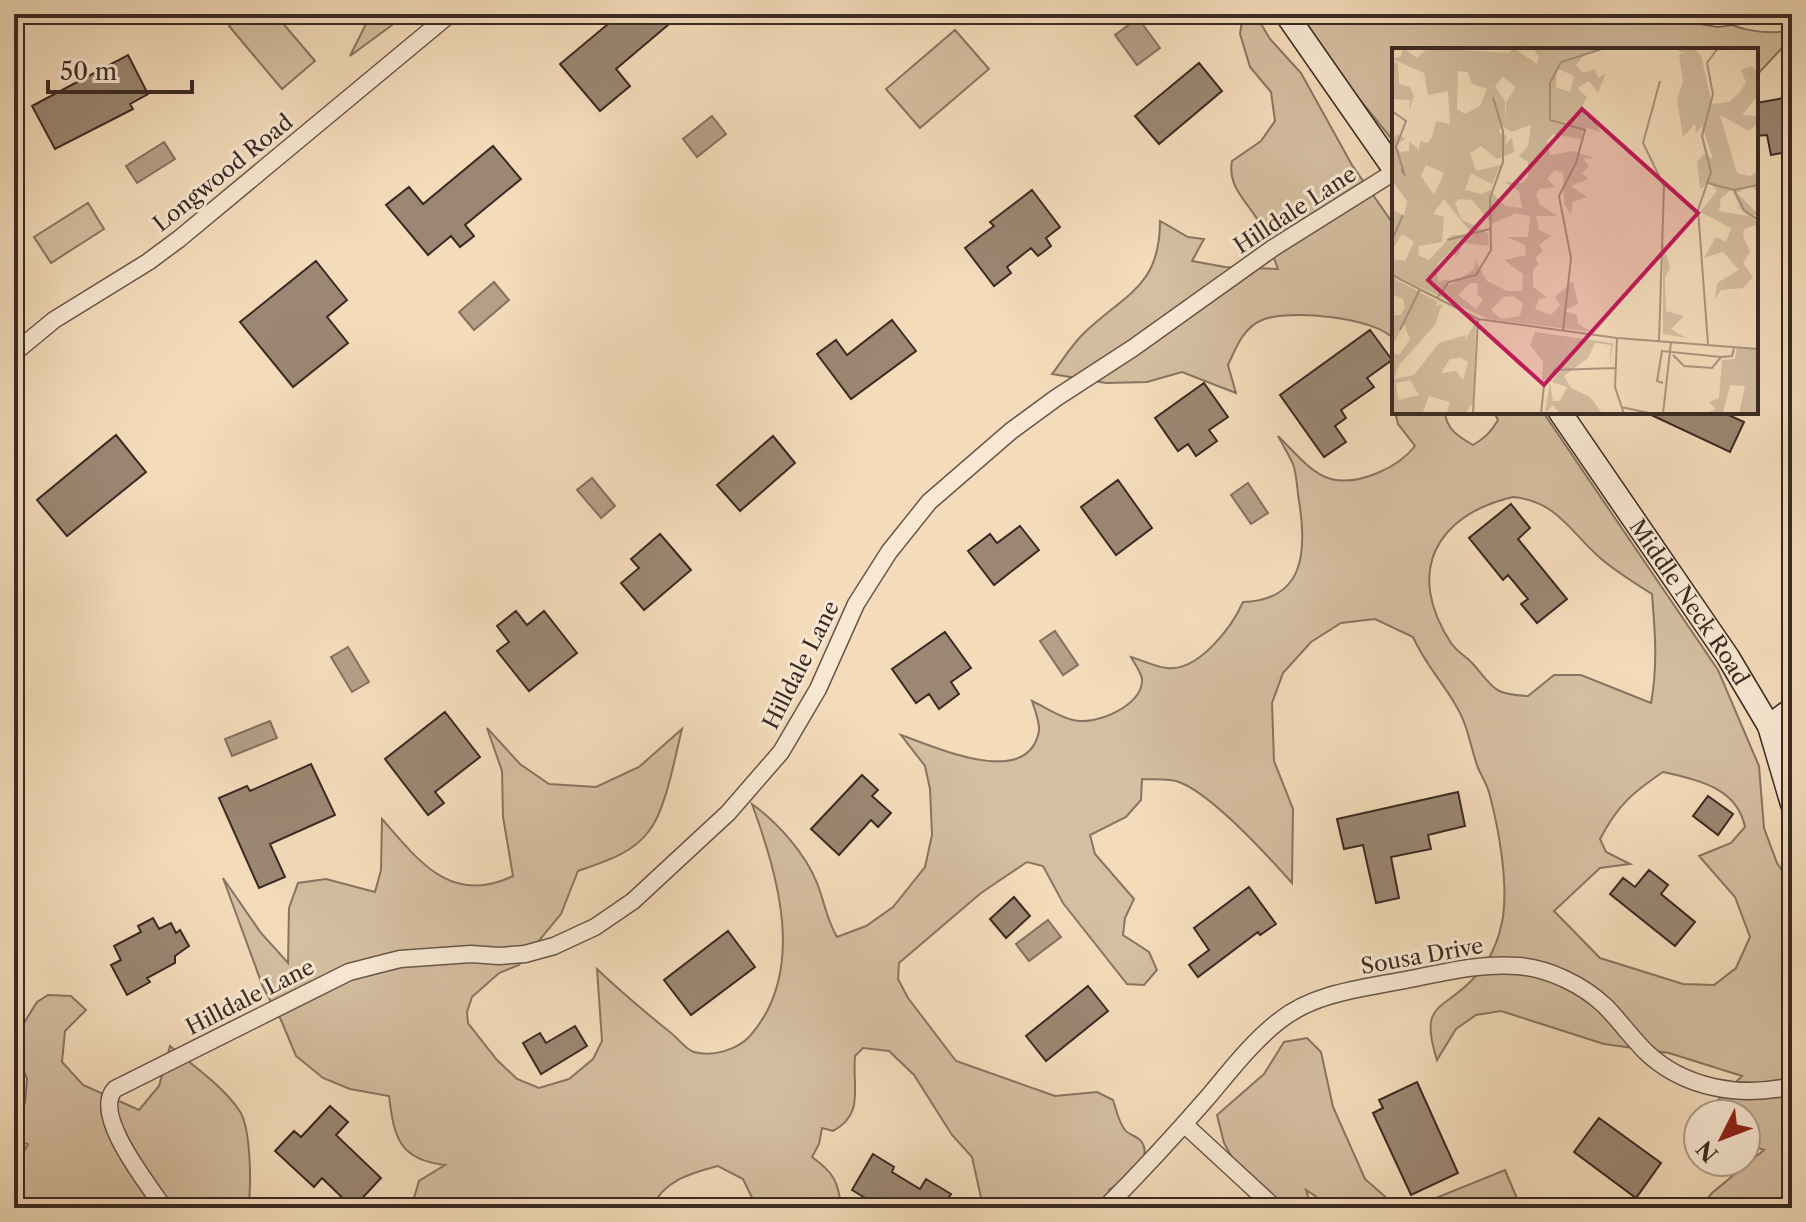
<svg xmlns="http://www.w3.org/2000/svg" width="1806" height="1222" font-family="'Libre Caslon Text',serif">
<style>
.green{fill:#d5bea1;stroke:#887462;stroke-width:2;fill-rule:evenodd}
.water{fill:#b59f88;stroke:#847060;stroke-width:2}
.building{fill:#9b8773;stroke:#3b2a24;stroke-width:2}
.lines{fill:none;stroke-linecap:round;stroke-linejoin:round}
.street-casing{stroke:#69564a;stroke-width:19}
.secondary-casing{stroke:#3b2a24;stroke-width:25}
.street{stroke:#f8e8d3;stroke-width:16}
.secondary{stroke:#f8e8d3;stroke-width:22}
.labels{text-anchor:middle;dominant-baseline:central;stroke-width:6;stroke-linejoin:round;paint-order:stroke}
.street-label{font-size:22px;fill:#3b2a24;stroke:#f8e8d3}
.inset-road{fill:none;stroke:#aa957f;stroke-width:2}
.view{fill:#c2185b;fill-opacity:0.15;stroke:#c2185b;stroke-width:4}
.inset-edge{fill:none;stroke:#3b2a24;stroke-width:4}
</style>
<rect width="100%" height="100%" fill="#f4dcbb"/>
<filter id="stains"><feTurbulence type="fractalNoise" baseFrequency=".0025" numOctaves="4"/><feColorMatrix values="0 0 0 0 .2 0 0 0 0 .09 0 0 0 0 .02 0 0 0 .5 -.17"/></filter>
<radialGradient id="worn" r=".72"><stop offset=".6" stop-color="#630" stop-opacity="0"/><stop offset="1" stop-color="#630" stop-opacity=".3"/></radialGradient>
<path class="green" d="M243 14H275L315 61 282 89 229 26Z
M372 14H407L350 56 371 14Z
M1243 14H1255L1270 39 1301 73 1352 165 1394 225V340C1378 317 1287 309 1262 320 1243 328 1236 348 1228 365L1236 393 1182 372 1147 382 1106 383 1052 374C1062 361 1071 346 1083 334 1124 294 1160 288 1160 221L1188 237 1204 239 1192 261 1225 267 1278 269C1272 254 1267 237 1259 222 1247 201 1227 187 1232 161L1261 141 1275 121 1271 92 1250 67 1240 34Z
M1298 14H1425L1442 24H1460L1466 14H1706C1737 29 1757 35 1792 31V37L1756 76V50H1394V142L1356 95Z
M955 30 989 69 920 128 886 89Z
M88 203 104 229 51 263 34 237Z
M1395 412H1445C1446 429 1459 437 1473 445 1485 438 1491 432 1498 420L1494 412H1543L1718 670 1759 766 1764 828 1777 863 1792 885V1208H1700L1712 1193 1764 1150 1746 1144V1114L1698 1115 1695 1112 1714 1104 1742 1076 1669 1053 1604 1044 1501 1011 1476 1015 1456 1029 1437 1060C1418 1001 1443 1012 1475 977 1491 960 1499 940 1503 917 1508 882 1499 830 1490 796 1488 786 1482 777 1478 768 1470 746 1468 724 1455 704 1441 680 1425 664 1413 637L1375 619 1341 623 1311 642 1283 673 1272 703 1274 761 1293 809 1292 883C1268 856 1211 794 1179 782 1169 778 1153 780 1142 779L1141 800 1126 817 1090 835 1095 854 1134 899 1125 918 1123 935 1149 952 1157 970 1144 985 1127 984 1063 903 1043 866 1027 862 981 893 899 963 898 979 908 998 956 1061 1055 1096 1097 1092 1113 1100C1116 1109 1119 1123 1125 1130 1129 1135 1137 1136 1141 1141 1156 1161 1121 1181 1109 1190L1112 1208H980L982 1202 972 1157 952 1135 914 1075 889 1051 863 1048 855 1056C852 1087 865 1114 833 1131L822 1128 819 1144 812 1157C833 1172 839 1182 841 1208H757L743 1179 718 1166C689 1174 665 1180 651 1208H411L419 1181 445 1165C399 1160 394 1137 389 1096L350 1089 323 1078 296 1056 281 1020 263 987 223 878 261 933 288 963 289 908 298 883 326 879 375 892 381 870 382 819C419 861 451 906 513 876L503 817 502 771 487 728 520 764 549 784 596 787 639 767 682 729C675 756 666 810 649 831 632 854 604 862 578 871L561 914 519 965 499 973 472 997 467 1012 468 1023 497 1060 517 1079 539 1088 569 1079 593 1059 602 1041 597 969C621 992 645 1012 671 1033 678 1038 686 1050 694 1052 713 1057 737 1050 750 1036 807 971 778 876 752 804 778 823 805 853 817 883 825 903 826 918 837 937L866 926 893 907 925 867 932 835 930 789 925 766 901 735C935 747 1028 790 1039 731 1040 723 1035 710 1032 701 1045 707 1059 717 1073 720 1094 726 1144 706 1142 679 1141 672 1134 663 1131 657 1142 660 1155 667 1167 668 1198 672 1232 627 1243 602 1305 600 1307 551 1299 501 1297 489 1297 475 1293 464 1289 455 1283 445 1278 436 1293 450 1311 474 1331 479 1359 486 1399 467 1415 446L1398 424ZM1513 497C1556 501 1569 530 1599 557 1615 571 1633 582 1652 594 1655 631 1658 665 1651 703L1581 675H1554L1528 696C1492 694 1495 689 1473 664 1467 657 1457 652 1451 643 1405 573 1435 515 1513 497ZM1663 772C1697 780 1737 787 1745 827L1731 843 1699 856 1735 897 1750 937 1736 968 1714 985 1683 984 1600 958 1554 911 1600 868 1630 864 1606 852 1600 839C1618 805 1632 793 1663 772Z
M48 995 71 996 86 1010 65 1031 62 1062 83 1085 139 1110 159 1086 170 1046C193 1066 222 1085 239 1110 251 1127 251 1181 249 1202L254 1208H14L18 1162 28 1144 14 1140V1117L25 1103 27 1079 20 1061 19 1031 37 1002Z
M1307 1038 1321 1052 1333 1107 1365 1179 1398 1208H1333L1306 1190 1312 1208H1260L1224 1143 1217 1115 1264 1074 1284 1042Z
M1505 1170 1521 1208H1423L1421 1204Z"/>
<path class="water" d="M1138 18 1160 48 1137 65 1115 35Z
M712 116 726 134 697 157 683 139Z
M164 142 175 159 137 183 126 166Z
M494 282 509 300 474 330 459 312Z
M592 478 615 506 601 518 577 490Z
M1248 483 1268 513 1251 524 1231 495Z
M1055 631 1078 665 1063 675 1040 641Z
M348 647 369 682 352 692 331 657Z
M270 721 277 738 232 756 225 739Z
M1048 920 1061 937 1029 961 1016 944Z"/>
<path class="building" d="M620 14H681L616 69 630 86 600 111 560 64Z
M128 55 148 94 130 104 133 109 55 149 32 106Z
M1199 63 1222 91 1159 144 1135 116Z
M1784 98 1792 151 1771 155 1767 135 1756 136V103Z
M493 146 521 179 465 225 474 236 460 247 451 236 428 255 386 205 409 187 423 204Z
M1032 190 1060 227 1046 238 1051 246 1038 256 1031 248 1007 267 1011 273 994 286 965 248 994 226 990 222Z
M316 261 347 300 327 317 348 343 293 387 240 322Z
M892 320 916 351 851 399 817 354 836 340 847 355Z
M1370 330 1392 360 1367 378 1374 387 1341 410 1346 418 1335 426 1346 442 1324 457 1280 395Z
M1204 383 1228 417 1209 430 1217 441 1196 456 1188 444 1178 451 1155 418Z
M1645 412H1722L1744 422 1730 452Z
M116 435 146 472 67 536 37 500Z
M773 436 795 463 740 511 717 485Z
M1118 480 1152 528 1116 555 1081 507Z
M1511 504 1530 528 1518 539 1567 599 1537 623 1521 604 1528 599 1508 575 1503 580 1469 538Z
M1020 526 1039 550 994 585 968 551 990 534 997 543Z
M660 534 691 570 644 610 621 583 639 568 631 559Z
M516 611 527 625 544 611 577 653 529 691 497 651 509 642 497 626Z
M945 632 971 668 951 682 959 694 939 709 929 694 916 703 892 669Z
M445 712 480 757 435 792 444 803 428 815 385 759Z
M311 764 335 815 270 844 285 877 259 888 219 798 247 786 250 791Z
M862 775 878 790 872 796 891 813 878 827 871 820 839 855 811 829Z
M1458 792 1465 826 1428 835 1431 849 1391 857 1399 898 1376 903 1363 845 1344 849 1337 819Z
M1708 796 1733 814 1718 835 1693 816Z
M1649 870 1668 885 1661 894 1695 922 1675 946 1610 894 1623 878 1635 887Z
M1249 887 1276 924 1260 935 1258 932 1198 977 1189 965 1209 950 1194 928Z
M1014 897 1030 916 1006 938 990 919Z
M153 918 159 929 171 923 176 933 180 930 189 946 175 956V963L147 978 150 982 127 995 111 965 121 960 114 946 141 932 138 926Z
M728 931 755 967 691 1015 664 980Z
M1088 986 1108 1011 1046 1061 1026 1036Z
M575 1026 587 1046 541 1074 523 1043 540 1033 546 1043Z
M1417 1082 1458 1173 1411 1195 1373 1113 1383 1108 1379 1100Z
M330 1106 348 1122 336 1135 381 1178 353 1208 322 1178 314 1187 275 1151 294 1131 301 1137Z
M1599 1118 1661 1163 1636 1198 1574 1152Z
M873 1154 894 1167 892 1172 920 1189 926 1179 951 1194 942 1208H882L852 1190Z"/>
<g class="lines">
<g class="street-casing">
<path id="street" d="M1692 14 1718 18 1751 14
M14 353 54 320 148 262 179 239 450 14
M1184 1124 1275 1208
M164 1208C148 1184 91 1114 115 1089L349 972 400 959 471 954 499 956 525 954 554 946 595 927 633 901 728 813 781 752 818 689 856 604 889 552 929 502 1011 431 1056 398 1133 348 1273 248 1394 172
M1105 1208C1141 1172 1175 1135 1208 1097 1230 1071 1252 1042 1279 1021 1315 992 1366 988 1410 979 1446 972 1481 963 1518 966 1548 968 1583 985 1605 1006 1619 1020 1631 1037 1645 1051 1684 1089 1742 1098 1792 1086"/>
</g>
<g class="secondary-casing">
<g id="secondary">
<path d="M1286 14 1394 169"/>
<path id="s1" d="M1560 412 1728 657 1769 726 1792 804"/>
<path d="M1769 726 1792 709"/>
</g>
</g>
<use href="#street" class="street"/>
<use href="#secondary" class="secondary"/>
</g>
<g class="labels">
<g class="street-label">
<text transform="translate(223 173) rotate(-39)">Longwood Road</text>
<text transform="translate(1295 210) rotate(-33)">Hilldale Lane</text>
<text stroke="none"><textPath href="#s1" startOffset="230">Middle Neck Road</textPath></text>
<text transform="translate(801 665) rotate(-63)">Hilldale Lane</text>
<text transform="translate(1422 956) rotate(-10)">Sousa Drive</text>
<text transform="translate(250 997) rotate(-27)">Hilldale Lane</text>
</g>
</g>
<g transform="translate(1392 48)">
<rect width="366" height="366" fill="#f4dcbb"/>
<path d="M11 0 25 10 36 0 117 5 121 0 145 16 147 9 141 0H213L192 7 184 17 191 25 203 21 206 30 214 25 206 45 197 33 185 40 195 49 189 61 195 70 200 67 208 84 196 80 189 83 192 92 161 86 155 93 158 107 181 103 204 111 191 110 197 118 190 125 196 131 179 138 195 149 181 154 179 167 172 156 171 125 163 122 155 131 163 139 147 141 144 147 148 157 166 168H144L147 182 159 188 147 197 151 203 143 210 147 216 141 221V239L155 249 147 251 143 261 159 267 168 257 163 249 181 233 186 256 172 263 185 267 186 276 200 284 96 271 0 226V203V211L13 213 22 194 10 186 0 202V161L12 168 15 153 0 132V91L6 86 13 91 4 97 8 104 17 103V93L27 102 28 93 36 95 40 89 44 73 58 76 56 43 36 47 32 25 0 11 9 8ZM165 20 182 28 178 44 164 39ZM66 23 76 24 80 36 95 41 88 58 73 66 65 61ZM111 29 124 39 114 54 113 75V53L103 38ZM110 77 119 84 139 77 136 98 127 108 136 114V129L131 135 113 134 127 143 130 160 113 158 98 142 89 146 73 142 79 125 100 136 109 117 84 123 76 99 79 105 89 98 105 111 122 104 120 90 113 96 115 88 107 84ZM34 117 52 125 42 147 29 128ZM52 151 81 187H60L37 212 26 207 27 198 50 194 52 169 41 166ZM67 151 80 152 100 176 124 165 138 168 136 189H115L133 197 134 207 112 212 131 226 130 243H115L95 233 83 211 82 221 63 234 56 238V231L46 234 45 217 61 200 60 206 66 208 70 197 64 194 97 198 96 185 69 171 63 155ZM78 235H86L85 246 91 252 84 261 66 247ZM121 248 131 255 128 268 109 271 99 262 111 249ZM279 0H302L309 7 320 56 337 54 348 44 354 34 349 22 359 18 366 24V47L350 67 366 68V75L357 83 328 67 345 125 358 128 366 123V144L359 138 345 145 366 166 359 168 366 176 352 181 351 188 358 204 351 215 361 229 351 240 329 242 323 251 325 235 347 222 331 204 312 210 324 189 334 194 339 180 308 164 325 143 318 134 308 141 305 114 312 106 320 111V107L310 78 304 85 303 76 291 89 285 51 291 34 287 6 293 5ZM340 141 348 159 344 157 356 168 327 163 329 150ZM0 13 6 15 7 36 18 39 22 48 17 62 18 52 0 51ZM271 194 278 220 273 230 274 263 292 268 279 281 294 290 271 286ZM1 230 46 254 43 258 50 256 43 277 7 317 2 331 22 327 47 295 74 287 73 293 84 273 81 355 73 366H54L58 354 37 348 30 366H0V305L7 307 18 291 12 276 0 298V267H9L13 259 11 251 0 246ZM69 310 76 314 71 332 64 323 49 325 58 311ZM18 332 27 347 6 352 4 335ZM143 284 221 295 218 317 219 297 203 295 196 310 172 328 179 340 198 349 211 366H168L161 357 153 365 158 334 161 353H168L175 339 160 334 166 324 150 333 151 314 138 297ZM345 300 366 301V366H347L353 338 338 337 331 364 311 366 324 361 317 354 327 350 330 312 343 311Z" fill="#d5bea1" fill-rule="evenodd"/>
<path class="inset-road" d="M0 63 14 73 4 99 13 128 9 121M316 135 342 142 366 137M342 142 352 162 366 172M0 192 11 167M55 192 98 181M0 227 86 271 225 290 366 301M45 250 57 234 84 227 99 202 98 150 111 114V83L101 49M8 282 28 241M171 283 179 210 167 148 184 115 193 82 158 72V35L169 14 213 0M225 290 223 339 232 366M267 293 272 138 251 95 268 33M316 296 306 162 319 124 310 88 321 46 315 15 326 0M281 307 292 318 320 320 329 309 340 308 342 300M271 335 265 333 270 303 329 309M229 359 262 366M81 366 86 271M149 366 152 337 163 322 223 320M271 366 279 294"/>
<path class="view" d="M190 61 306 165 152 337 36 232Z"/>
<rect width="366" height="366" class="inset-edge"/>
</g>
<rect width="1806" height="1222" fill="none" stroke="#f4dcbb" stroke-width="48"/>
<rect x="16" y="16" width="1774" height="1190" fill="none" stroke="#3b2a24" stroke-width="4"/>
<rect x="24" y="24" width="1758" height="1174" fill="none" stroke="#3b2a24" stroke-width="2"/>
<g transform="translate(1722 1138) rotate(228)"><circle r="38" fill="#f8e8d3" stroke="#ac9c8d" stroke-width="2"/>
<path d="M0-6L14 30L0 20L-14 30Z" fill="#8f2418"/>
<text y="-12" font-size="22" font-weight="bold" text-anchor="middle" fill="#3b2a24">N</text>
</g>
<path d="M48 80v12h144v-12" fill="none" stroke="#3b2a24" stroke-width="4"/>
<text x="60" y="80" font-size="24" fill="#3b2a24" stroke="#f8e8d3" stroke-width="6" paint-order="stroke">50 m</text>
<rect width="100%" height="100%" filter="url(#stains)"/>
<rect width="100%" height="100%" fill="url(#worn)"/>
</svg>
